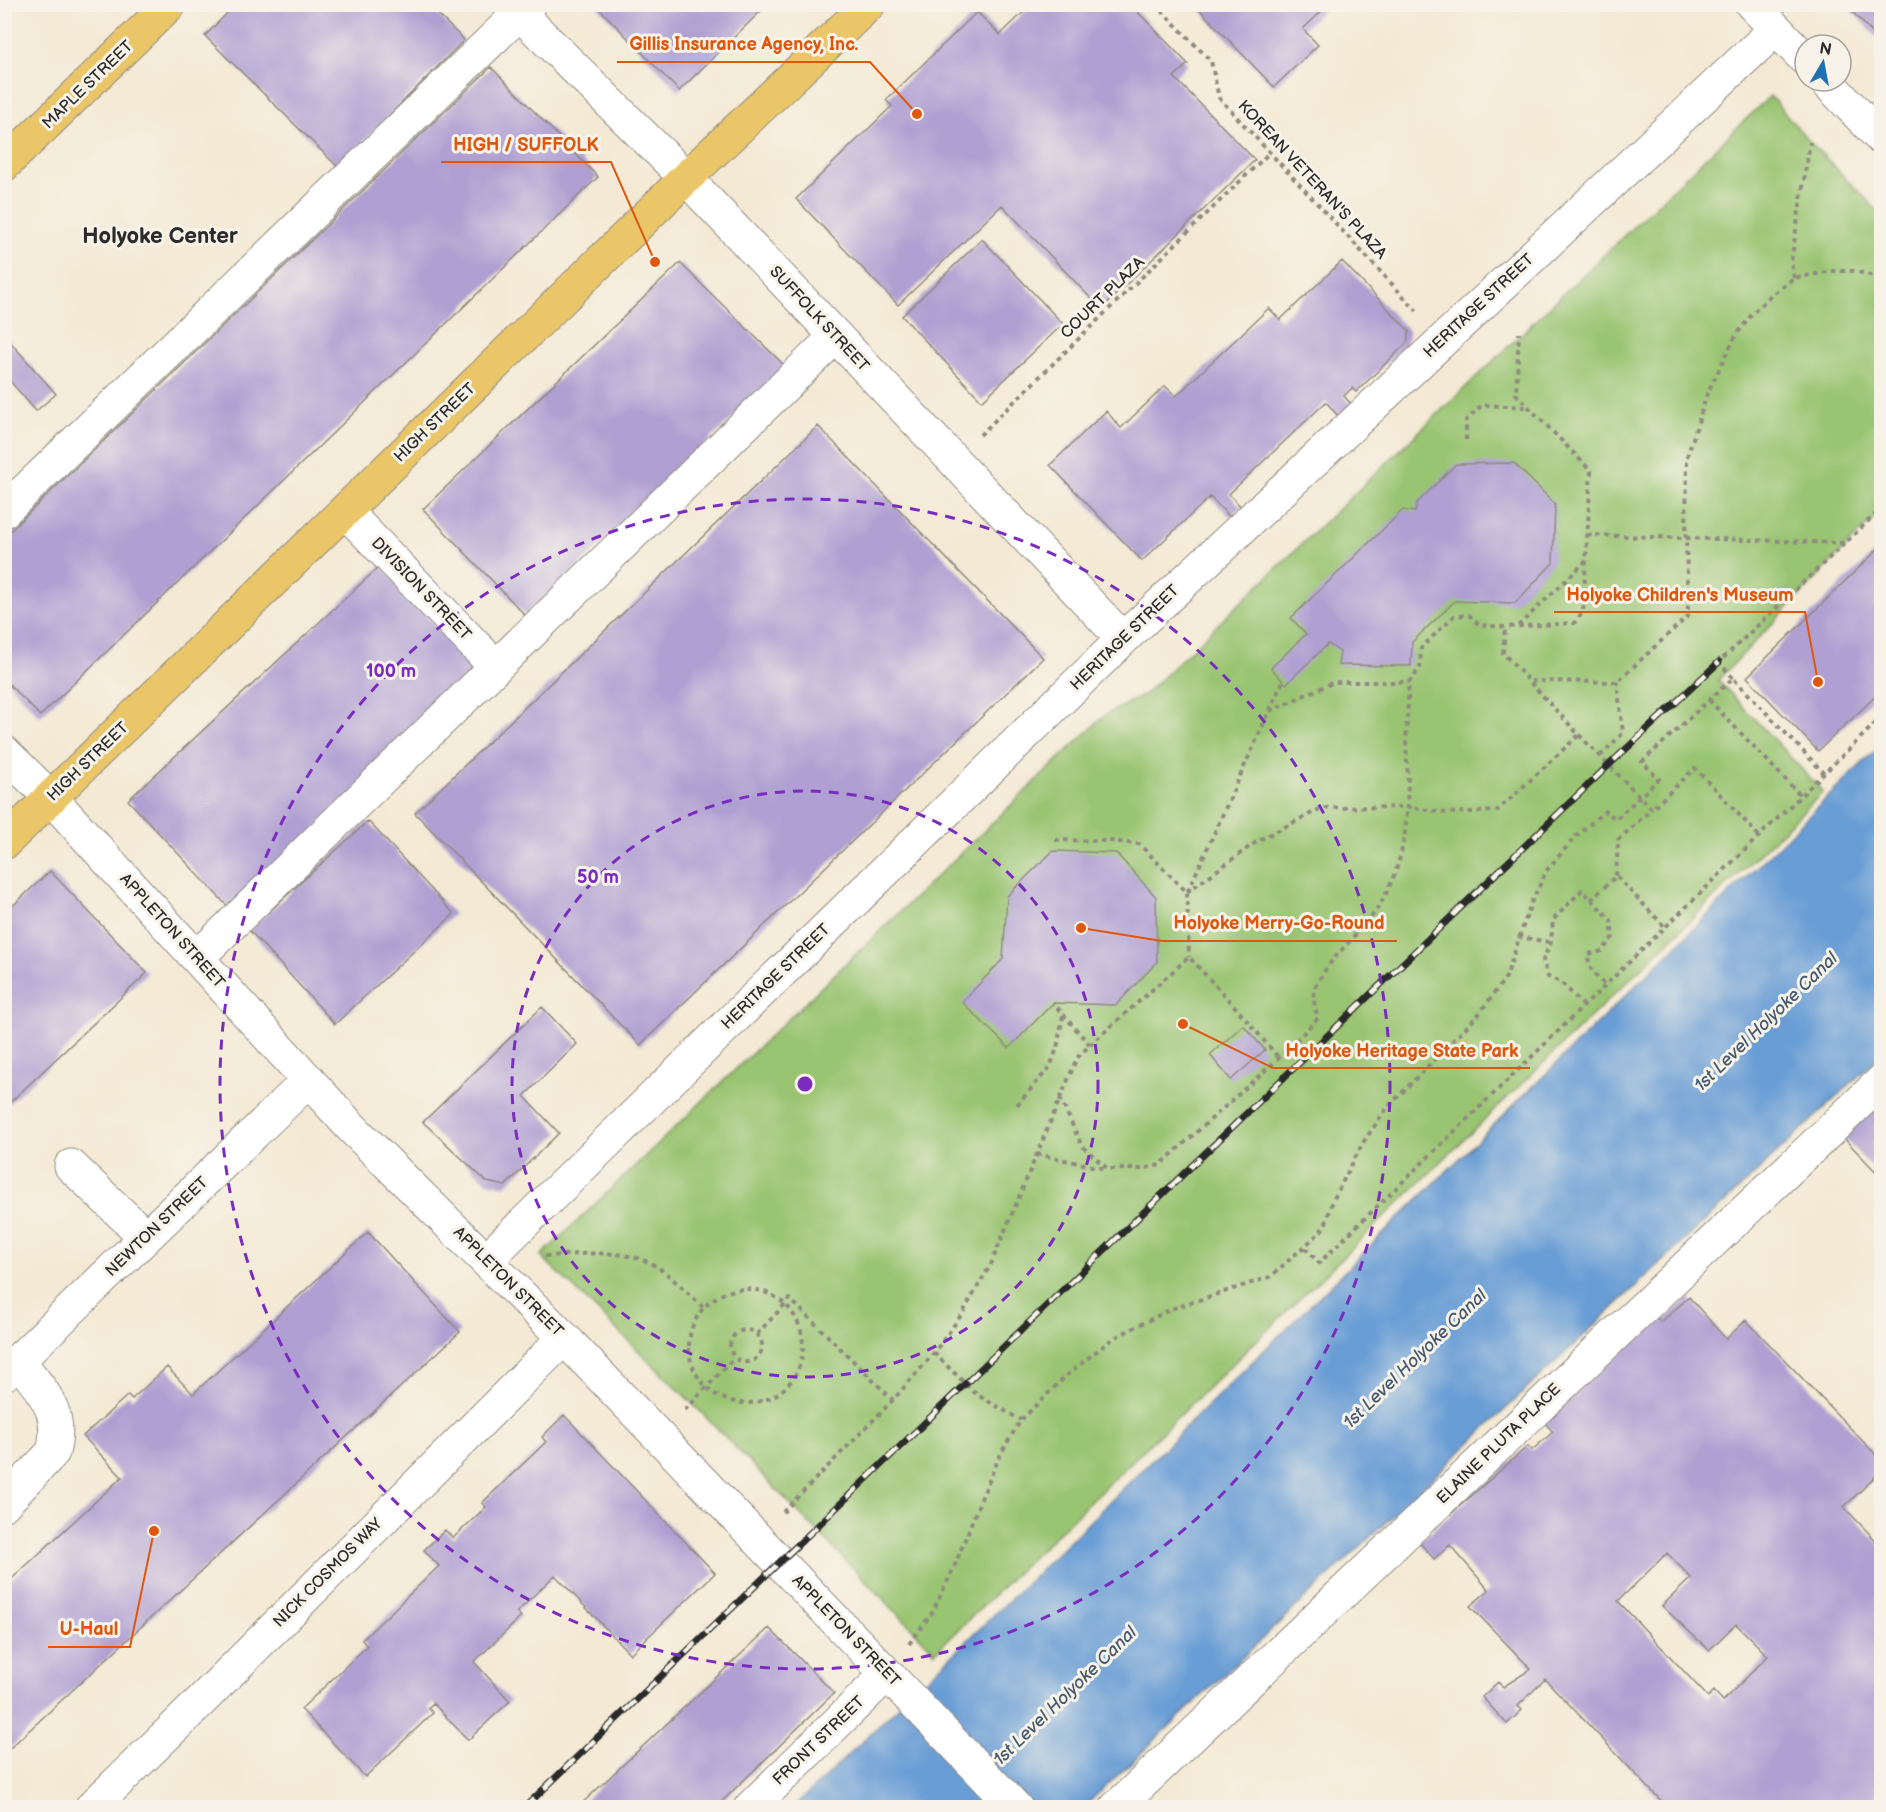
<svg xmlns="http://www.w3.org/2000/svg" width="1886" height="1812" font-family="'Balsamiq Sans',sans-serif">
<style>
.green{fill:#99c471;stroke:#62784e;stroke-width:1.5}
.water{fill:#699dd5;stroke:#4a6480;stroke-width:1.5}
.building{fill:#af9fd2;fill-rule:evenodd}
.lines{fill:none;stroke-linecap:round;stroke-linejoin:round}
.minor-casing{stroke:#908a80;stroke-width:35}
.major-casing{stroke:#908a80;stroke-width:35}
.path{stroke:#908a80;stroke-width:4;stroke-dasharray:4.5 4.5;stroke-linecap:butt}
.minor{stroke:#fff;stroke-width:33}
.major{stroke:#eac669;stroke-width:33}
.rail-casing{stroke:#2b2b2b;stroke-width:7}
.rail{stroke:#f7f3e8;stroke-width:4.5;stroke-dasharray:14;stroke-linecap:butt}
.ring{fill:none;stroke:#7b2cbf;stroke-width:3;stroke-dasharray:10 8}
.labels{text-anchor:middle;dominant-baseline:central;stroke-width:6;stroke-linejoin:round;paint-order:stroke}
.street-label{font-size:16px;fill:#2b2b2b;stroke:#f7f3e8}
.water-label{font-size:18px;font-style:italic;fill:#44596f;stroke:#f7f3e8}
.district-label{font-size:22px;font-weight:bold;fill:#2b2b2b;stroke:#f7f3e8}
.centre{fill:#7b2cbf;stroke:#f7f3e8;stroke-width:3}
.ring-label{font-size:18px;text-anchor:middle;font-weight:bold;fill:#7b2cbf;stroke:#f7f3e8;stroke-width:6;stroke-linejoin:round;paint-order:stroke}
.leader{fill:none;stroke:#df570e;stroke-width:2}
.callout-dot{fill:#df570e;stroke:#f7f3e8;stroke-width:2}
.callout-label{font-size:18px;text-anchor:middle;font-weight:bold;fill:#df570e;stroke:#f7f3e8;stroke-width:6;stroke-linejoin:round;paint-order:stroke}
</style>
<rect width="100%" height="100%" fill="#f7f3e8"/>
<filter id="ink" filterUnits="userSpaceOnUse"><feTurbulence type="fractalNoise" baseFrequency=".0167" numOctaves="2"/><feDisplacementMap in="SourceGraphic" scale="12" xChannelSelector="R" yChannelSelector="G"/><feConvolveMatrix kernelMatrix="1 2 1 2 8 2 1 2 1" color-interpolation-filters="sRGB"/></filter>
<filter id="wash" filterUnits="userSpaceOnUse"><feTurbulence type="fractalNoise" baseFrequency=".008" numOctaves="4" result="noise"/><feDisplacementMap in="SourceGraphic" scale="24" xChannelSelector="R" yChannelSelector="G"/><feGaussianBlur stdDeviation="1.35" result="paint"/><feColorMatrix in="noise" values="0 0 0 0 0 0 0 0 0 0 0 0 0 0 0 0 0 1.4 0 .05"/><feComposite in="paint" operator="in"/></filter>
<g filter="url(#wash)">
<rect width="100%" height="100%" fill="#f4e9d4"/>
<path class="green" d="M1770 96 1810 142 1881 214V511L1718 680 1823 792 935 1652 692 1403 541 1256 1105 715 1145 694Z"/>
<path class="water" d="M1881 745V1055L1084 1807 793 1808 1026 1584Z"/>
<g id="blocks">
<path class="building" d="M236 4H427L464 40 338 167 205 36Z
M595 4H768L679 91Z
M1032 4H1130L1188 64 1174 77 1255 160 1101 309 1002 205 898 305 796 199 892 106 886 100 977 12 1000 35Z
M1194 4H1329L1303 29 1318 45 1274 87Z
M1845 4H1882V43Z
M491 67 598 177 40 716 4 679V537Z
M982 239 1063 324 982 401 902 316Z
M1342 261 1409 331 1407 343 1356 392 1352 388 1344 396 1352 405 1339 417 1326 402 1229 494 1241 507 1230 517 1210 497 1142 561 1050 465 1106 411 1121 428 1165 386 1176 396 1269 308 1280 320Z
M680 263 786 367 526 616 423 509Z
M4 335 56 394 36 411 10 381 4 386Z
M818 426 1043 658 640 1045 415 813Z
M1514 463 1555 504 1553 563 1515 603 1455 601 1412 642 1411 666 1338 665 1340 652 1328 644 1286 684 1271 668 1306 634 1291 618 1403 510 1415 512 1417 503 1456 464Z
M1882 545V690L1818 751 1747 677Z
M381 565 479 673 231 910 128 800Z
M368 821 454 914 335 1024 249 930Z
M1053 851 1116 853 1156 897 1157 962 1116 1005 1053 1003 1009 1048 962 1002 1003 959 1007 896Z
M50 871 147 973 4 1108V914Z
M542 1007 577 1044 524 1096 559 1133 505 1186 487 1182 423 1122Z
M1243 1025 1265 1050 1231 1080 1210 1055Z
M1882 1086V1178L1836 1130Z
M368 1232 460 1332 10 1748 4 1742V1586L122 1477 83 1436 128 1395 132 1399 167 1367 193 1394Z
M1689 1297 1726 1339 1746 1320 1882 1461V1470L1844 1507 1882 1547V1808H1668L1545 1679 1518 1706 1522 1710 1507 1724 1482 1697 1498 1682 1503 1687 1531 1669 1470 1606 1489 1590 1450 1545 1434 1559 1419 1542 1528 1446 1532 1450 1553 1432 1538 1415 1653 1314 1661 1322ZM1667 1553 1691 1578 1662 1606 1709 1650 1736 1624 1768 1656 1723 1701 1714 1691 1708 1697 1618 1601Z
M564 1415 715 1573 630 1654 555 1575 517 1612 521 1617 474 1662 510 1701 468 1740 433 1703 428 1708 433 1713 365 1777 301 1709 367 1646 362 1640 439 1566 424 1550 445 1530 453 1538 486 1507 482 1503 546 1442 542 1437Z
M769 1628 834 1693 715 1808H577Z"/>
</g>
</g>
<g filter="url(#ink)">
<use href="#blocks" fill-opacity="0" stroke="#908a80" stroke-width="1.5"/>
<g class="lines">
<g class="minor-casing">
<path id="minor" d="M510 4 686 178 1123 639
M1752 4 1805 59
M1826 81 1882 139
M4 511 529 4
M345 511 496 667
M4 752 51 798 350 1126 564 1338 1016 1808
M197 958 836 336
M71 1166 146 1237
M486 1260 1123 639 1776 29
M4 1374 309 1080
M4 1504 53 1452C64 1410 42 1392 18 1360
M91 1808 187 1715 564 1338
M750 1808 887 1674
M1116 1808 1882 1081"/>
</g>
<g class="major-casing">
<path id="major" d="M4 165 170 4
M4 843 686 178 869 4"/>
</g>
<path class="path" d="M1155 4 1211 61 1219 98 1417 311
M1794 278 1791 262 1810 142
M980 435 1269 153
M1466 440V420L1482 405 1528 407
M1587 535 1845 543
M1518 626 1586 561
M1733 678 1719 662 1882 508
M1531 681 1617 682 1688 616 1686 538 1687 457 1707 394 1735 337 1752 314 1770 296 1794 278 1832 271H1854L1882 278
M1709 700 1801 796
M1270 711 1334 682H1409
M1579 735 1652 809 1695 768 1759 836
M1600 756 1623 733 1617 682
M1055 840 1111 841 1139 844 1187 892 1189 957
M1616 876 1618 840 1652 809
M1188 891 1283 681
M1187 892 1259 840 1322 808 1407 807 1408 780 1406 741 1409 682 1420 668 1421 648 1454 616 1469 615 1479 625 1505 627 1574 623 1583 612 1591 471 1516 394 1519 333
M1591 900 1616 876 1665 927
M1518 937 1550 942
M1584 1006 1561 982 1548 977 1543 960 1551 942 1553 920 1582 890 1611 920 1613 937 1602 951 1588 954C1588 969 1595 975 1605 985
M1090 1045 1189 957 1237 1009 1279 1058
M1060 1098 1082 1146 1108 1169H1141L1160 1165 1279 1058 1318 1018C1315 1009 1313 1000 1314 991 1315 985 1319 980 1322 975 1339 947 1368 928 1383 899 1399 869 1406 841 1407 807L1446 813 1497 811 1579 735 1503 653 1505 627
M1017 1105 1050 1067 1057 1048 1063 1015
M1037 1154 1106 1169
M1305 1248 1319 1263 1882 717
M545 1256C581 1255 620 1247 654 1265 670 1274 689 1295 703 1307
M689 1346a57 57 0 1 1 114 0a57 57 0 1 1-114 0Z
M730 1346a16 16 0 1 1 32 0a16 16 0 1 1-32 0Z
M757 1334 790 1299 893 1400
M934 1353 976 1394 1021 1420
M685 1410 734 1358
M783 1512 893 1400 934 1353 962 1314 991 1264 1077 1058 1090 1045 1053 1003
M909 1644 932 1613 953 1570 978 1506 1001 1453 1021 1420 1067 1375 1112 1339 1171 1309 1270 1277 1316 1236 1325 1226 1333 1200 1364 1141 1387 1108 1479 1014 1506 977 1531 903 1547 870 1576 836 1605 811 1616 819 1659 779 1642 762 1733 678 1824 773"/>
<use href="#minor" class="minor"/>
<use href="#major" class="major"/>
<g class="rail-casing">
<path id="rail" d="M524 1808 1609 765 1719 662"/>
</g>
<use href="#rail" class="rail"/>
</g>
</g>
<g class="ring">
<circle cx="805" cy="1084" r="293"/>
<circle cx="805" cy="1084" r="585"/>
</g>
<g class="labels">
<g class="street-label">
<text transform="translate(88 85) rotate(-44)">MAPLE STREET</text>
<text transform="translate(1312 180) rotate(47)">KOREAN VETERAN'S PLAZA</text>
<text transform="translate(1103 298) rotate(-44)">COURT PLAZA</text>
<text transform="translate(1479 306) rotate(-43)">HERITAGE STREET</text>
<text transform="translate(819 319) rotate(47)">SUFFOLK STREET</text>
<text transform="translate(435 423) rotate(-44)">HIGH STREET</text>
<text transform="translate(421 589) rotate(46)">DIVISION STREET</text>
<text transform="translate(1125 638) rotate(-44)">HERITAGE STREET</text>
<text transform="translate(88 762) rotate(-44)">HIGH STREET</text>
<text transform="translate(172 931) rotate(48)">APPLETON STREET</text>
<text transform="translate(776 977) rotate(-44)">HERITAGE STREET</text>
<text transform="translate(157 1227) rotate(-44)">NEWTON STREET</text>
<text transform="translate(508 1282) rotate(45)">APPLETON STREET</text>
<text transform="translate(1499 1444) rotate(-44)">ELAINE PLUTA PLACE</text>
<text transform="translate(328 1573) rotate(-45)">NICK COSMOS WAY</text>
<text transform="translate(846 1631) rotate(46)">APPLETON STREET</text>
<text transform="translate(819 1741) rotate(-44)">FRONT STREET</text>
</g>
<g class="water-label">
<text transform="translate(1766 1022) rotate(-44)">1st Level Holyoke Canal</text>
<text transform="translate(1415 1359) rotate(-44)">1st Level Holyoke Canal</text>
<text transform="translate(1065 1696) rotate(-44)">1st Level Holyoke Canal</text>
</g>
<g class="district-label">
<text x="160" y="236">Holyoke Center</text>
</g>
</g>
<circle cx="805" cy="1084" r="9" class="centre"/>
<g class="ring-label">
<text x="391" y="677">100 m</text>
<text x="598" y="883">50 m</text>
</g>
<path class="leader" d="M917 114L870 62H617M655 262L611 162H441M1818 682L1805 612H1554M1081 928L1162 941H1397M1183 1024L1273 1068H1530M154 1531L130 1647H48"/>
<g class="callout-dot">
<circle cx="917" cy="114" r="6"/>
<circle cx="655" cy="262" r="6"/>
<circle cx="1818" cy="682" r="6"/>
<circle cx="1081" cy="928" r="6"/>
<circle cx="1183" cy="1024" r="6"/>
<circle cx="154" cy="1531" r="6"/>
</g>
<g class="callout-label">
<text x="744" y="50">Gillis Insurance Agency, Inc.</text>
<text x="526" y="151">HIGH / SUFFOLK</text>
<text x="1680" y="601">Holyoke Children's Museum</text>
<text x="1279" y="929">Holyoke Merry-Go-Round</text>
<text x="1402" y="1057">Holyoke Heritage State Park</text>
<text x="89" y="1635">U-Haul</text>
</g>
<rect width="1886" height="1812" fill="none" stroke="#f7f3e8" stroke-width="24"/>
<g transform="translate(1823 63) rotate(10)"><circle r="28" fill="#f7f3e8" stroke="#a5a39c" stroke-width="1.5"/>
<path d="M0-4.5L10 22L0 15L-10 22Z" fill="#1f6fb2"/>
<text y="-9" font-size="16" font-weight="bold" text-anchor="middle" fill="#2b2b2b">N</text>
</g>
</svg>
